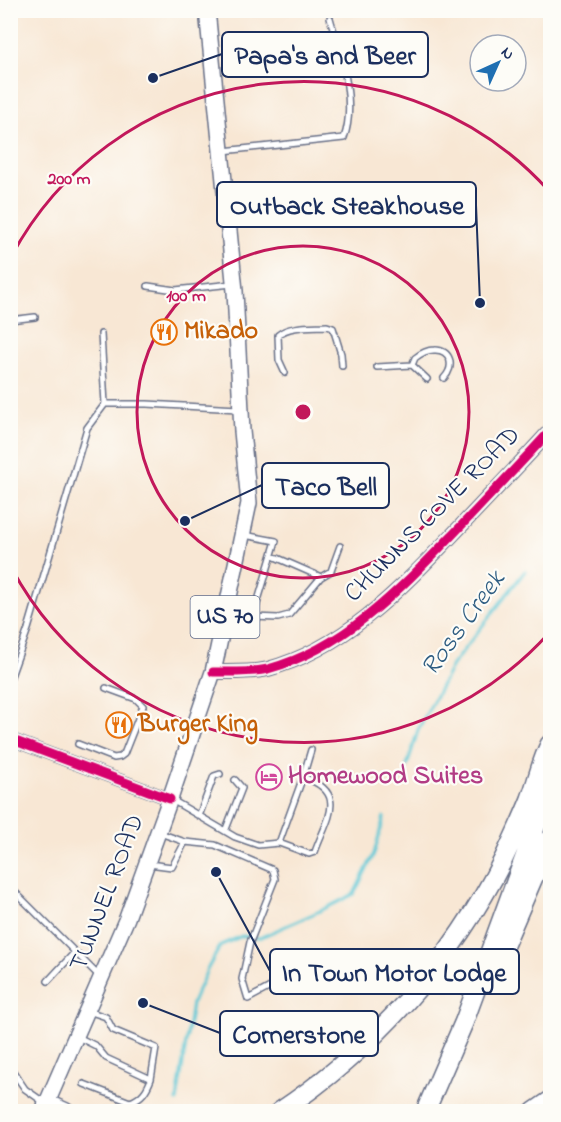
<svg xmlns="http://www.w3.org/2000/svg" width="561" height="1122" font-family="'Indie Flower',sans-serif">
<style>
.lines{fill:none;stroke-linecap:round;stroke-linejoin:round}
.stream{stroke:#5cc7d5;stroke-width:3}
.lane-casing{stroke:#686f87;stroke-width:8}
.street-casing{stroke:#686f87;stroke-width:14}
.secondary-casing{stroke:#686f87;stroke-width:16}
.primary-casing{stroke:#686f87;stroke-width:18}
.highway-casing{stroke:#686f87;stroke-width:21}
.lane{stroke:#fff;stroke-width:5}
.street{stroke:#fff;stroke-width:10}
.secondary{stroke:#fff;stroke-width:14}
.primary{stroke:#fff;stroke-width:15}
.highway{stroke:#fff;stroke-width:18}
.cycleway-casing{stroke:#fdfcf7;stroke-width:13}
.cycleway{stroke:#d6006c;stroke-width:9}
.ring{fill:none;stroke:#c2185b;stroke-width:3}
.labels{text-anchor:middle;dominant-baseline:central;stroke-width:4.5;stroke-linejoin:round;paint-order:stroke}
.shield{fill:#fdfcf7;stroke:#5f6c8c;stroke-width:1.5}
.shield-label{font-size:24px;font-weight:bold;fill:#1b2f5e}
.food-label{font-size:26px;font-weight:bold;fill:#c56008;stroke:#fdfcf7;text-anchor:start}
.street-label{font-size:26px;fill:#1b2f5e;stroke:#fdfcf7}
.hotel-label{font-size:26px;font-weight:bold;fill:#b23c85;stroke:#fdfcf7;text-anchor:start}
.water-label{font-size:27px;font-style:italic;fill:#2e5d82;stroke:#fdfcf7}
.centre{fill:#c2185b;stroke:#fdfcf7;stroke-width:3}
.ring-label{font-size:18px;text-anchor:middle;font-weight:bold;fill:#c2185b;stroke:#fdfcf7;stroke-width:4.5;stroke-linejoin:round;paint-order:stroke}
.leader{fill:none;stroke:#1b2f5e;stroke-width:2}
.callout-dot{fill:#1b2f5e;stroke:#fdfcf7;stroke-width:2}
.callout{fill:#fdfcf7;stroke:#1b2f5e;stroke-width:2}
.callout-label{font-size:27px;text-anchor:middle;font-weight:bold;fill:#1b2f5e}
</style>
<rect width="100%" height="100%" fill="#fdfcf7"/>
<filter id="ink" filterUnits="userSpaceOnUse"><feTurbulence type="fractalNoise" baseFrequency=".0167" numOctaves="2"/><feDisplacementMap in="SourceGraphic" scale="12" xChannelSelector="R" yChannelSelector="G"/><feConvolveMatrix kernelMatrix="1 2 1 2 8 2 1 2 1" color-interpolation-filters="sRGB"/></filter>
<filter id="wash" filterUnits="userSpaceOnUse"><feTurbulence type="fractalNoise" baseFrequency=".008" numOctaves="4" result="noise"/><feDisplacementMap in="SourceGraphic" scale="24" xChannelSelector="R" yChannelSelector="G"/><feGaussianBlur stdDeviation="1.35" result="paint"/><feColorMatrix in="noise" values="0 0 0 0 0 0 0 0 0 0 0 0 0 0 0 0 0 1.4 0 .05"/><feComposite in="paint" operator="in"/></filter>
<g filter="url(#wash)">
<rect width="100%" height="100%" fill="#f8e7d4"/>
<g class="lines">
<path class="stream" d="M407 766 418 730 452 665 525 571
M177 1101 192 1003 208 968 221 945 242 936 259 938 322 910 354 894 374 854 384 817"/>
</g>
</g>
<g filter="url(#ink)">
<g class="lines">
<g class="lane-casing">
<path id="lane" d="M223 151 344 138C357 102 340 53 330 18
M148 286 175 290 232 284
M10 320 35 317
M377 367 412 365
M285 373 279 360 278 335C289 325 313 327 327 326L333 328 341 354 342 366
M427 379 412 365 415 358C420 354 427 350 434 350 451 349 455 367 444 378
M105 404H147L238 409
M273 556 321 577
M228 615 253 617 276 541 244 535
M253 617 278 618 289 615 321 577 331 571 340 546
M10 679 28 629 87 428 105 404 101 334
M78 744 114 758 120 757 124 754 143 706 136 699 106 688
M172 800 235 837 258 845 279 843 309 854 315 852C327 818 349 793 303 777L311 750
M199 816 214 776 220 774
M226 829 242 788 235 780
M160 833 185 842 215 845 273 870 275 879 250 942 242 979 248 999 324 958
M279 843 303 777
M149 864 172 867 185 842
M10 887 100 977
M48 981 75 952
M88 1011 106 1017 113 1030 156 1048 151 1079
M78 1037 96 1046 106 1058 151 1079C147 1090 142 1098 130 1102L84 1084
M10 1067 25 1089 45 1103"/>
</g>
<g class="street-casing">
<path id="street" d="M10 739 170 799"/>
</g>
<g class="secondary-casing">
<path id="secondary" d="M213 672C231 672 250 673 268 669 347 648 405 584 460 527 490 495 520 464 550 431"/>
</g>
<g class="primary-casing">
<path id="primary" d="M43 1112 127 918 170 799 213 672 249 503 242 431 235 291 207 10"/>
</g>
<g class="highway-casing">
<path id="highway" d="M501 953 550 839
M47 1104 65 1112
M279 1112C374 1049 453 960 504 858 513 839 522 820 530 800 537 782 541 761 550 744
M425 1112 464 1022 543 807 550 773
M534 1112 550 1101"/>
</g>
<use href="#lane" class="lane"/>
<use href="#street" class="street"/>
<use href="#secondary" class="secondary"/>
<use href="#primary" class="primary"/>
<use href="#highway" class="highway"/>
<g class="cycleway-casing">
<path id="cycleway" d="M213 672C231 672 250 673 268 669 347 648 405 584 460 527 490 495 520 464 550 431
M10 739 170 799"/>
</g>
<use href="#cycleway" class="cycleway"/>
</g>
</g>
<g class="ring">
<circle cx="303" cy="412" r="166"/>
<path d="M549 633A331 331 0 0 1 11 567M11 257A331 331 0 0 1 549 191"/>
</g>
<defs>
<g id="restaurant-ring" transform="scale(1.35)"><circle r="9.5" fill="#fdfcf7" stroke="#e8710a" stroke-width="1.5"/><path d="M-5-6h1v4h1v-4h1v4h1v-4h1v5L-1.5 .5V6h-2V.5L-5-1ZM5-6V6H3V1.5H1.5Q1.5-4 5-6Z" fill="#e8710a"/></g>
<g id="hotel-ring" transform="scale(1.35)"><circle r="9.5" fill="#fdfcf7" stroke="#d1479c" stroke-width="1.5"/><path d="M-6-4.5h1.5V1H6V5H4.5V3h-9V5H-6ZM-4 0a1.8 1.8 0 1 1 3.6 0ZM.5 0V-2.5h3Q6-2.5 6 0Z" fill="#d1479c"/></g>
</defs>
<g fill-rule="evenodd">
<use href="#restaurant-ring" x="164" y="332"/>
<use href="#restaurant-ring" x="119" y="725"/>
<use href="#hotel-ring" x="269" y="777"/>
</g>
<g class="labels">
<rect class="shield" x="190.5" y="596" width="69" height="42" rx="4.5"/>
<g class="shield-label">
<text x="225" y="617">US 70</text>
</g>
<g class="food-label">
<text x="184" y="332">Mikado</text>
<text x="138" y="725">Burger King</text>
</g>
<g class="street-label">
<text transform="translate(433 515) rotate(-45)">CHUNNS COVE ROAD</text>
<text transform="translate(108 893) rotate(-69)">TUNNEL ROAD</text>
</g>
<g class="hotel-label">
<text x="288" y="777">Homewood Suites</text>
</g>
<g class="water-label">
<text transform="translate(464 624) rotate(-54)">Ross Creek</text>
</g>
</g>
<circle cx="303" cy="412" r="9" class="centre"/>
<g class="ring-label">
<text x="69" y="184">200 m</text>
<text x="186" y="301">100 m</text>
</g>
<path class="leader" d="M153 78L222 54M480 303L476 205M185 521L262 485M216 872L270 971M143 1003L220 1033"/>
<g class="callout-dot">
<circle cx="153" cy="78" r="6"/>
<circle cx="480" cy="303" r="6"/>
<circle cx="185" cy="521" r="6"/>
<circle cx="216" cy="872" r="6"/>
<circle cx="143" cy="1003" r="6"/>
</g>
<g class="callout">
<rect x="222" y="32" width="206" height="45" rx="6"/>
<rect x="217" y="182" width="259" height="45" rx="6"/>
<rect x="262" y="463" width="127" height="45" rx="6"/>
<rect x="270" y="949" width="249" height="45" rx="6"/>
<rect x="220" y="1011" width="158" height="45" rx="6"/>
</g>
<g class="callout-label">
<text x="325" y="64">Papa's and Beer</text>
<text x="347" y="214">Outback Steakhouse</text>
<text x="326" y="495">Taco Bell</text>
<text x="394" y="981">In Town Motor Lodge</text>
<text x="299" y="1043">Cornerstone</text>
</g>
<rect width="561" height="1122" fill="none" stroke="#fdfcf7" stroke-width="36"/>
<g transform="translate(498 63) rotate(45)"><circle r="28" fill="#fdfcf7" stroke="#a3aaba" stroke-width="1.5"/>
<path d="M0-4.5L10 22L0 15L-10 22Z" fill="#1f6fb2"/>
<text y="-9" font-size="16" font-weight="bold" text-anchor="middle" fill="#1b2f5e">N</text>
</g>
</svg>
